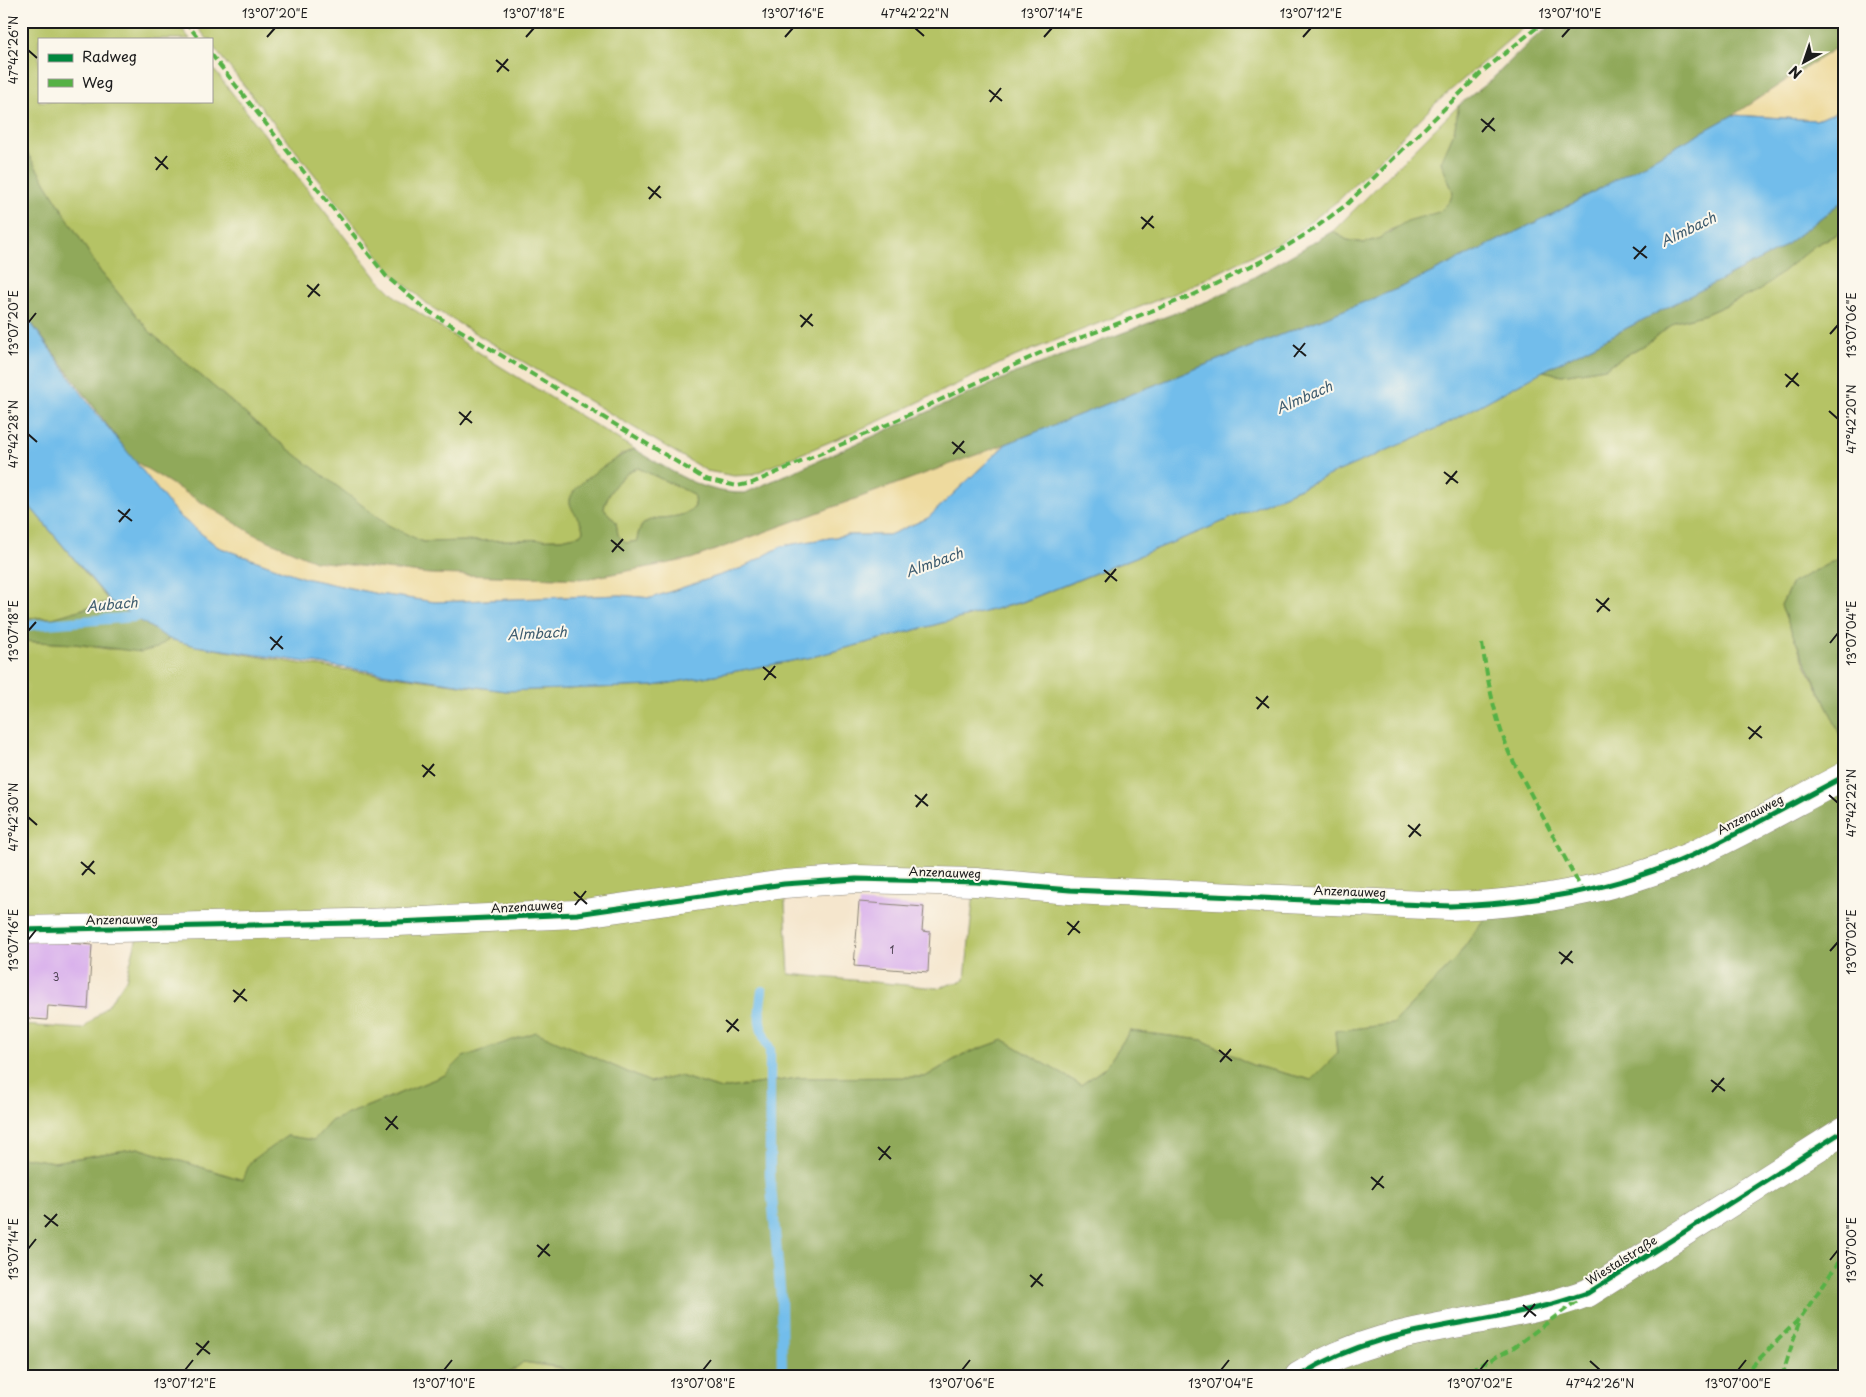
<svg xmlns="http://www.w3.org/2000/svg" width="1866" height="1397" font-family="'Playpen Sans',sans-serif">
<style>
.green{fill:#b5c365;stroke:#687040;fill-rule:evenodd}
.forest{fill:#90a95a;stroke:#56623b;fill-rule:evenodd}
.sand{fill:#eeda9e;stroke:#857b5d}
.water{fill:#72bdeb;stroke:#476c84}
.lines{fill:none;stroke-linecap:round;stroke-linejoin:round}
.stream{stroke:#72bdeb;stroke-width:10}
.building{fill:#d7acec}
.minor-casing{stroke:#888174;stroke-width:29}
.minor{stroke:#fff;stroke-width:28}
.quiet{stroke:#55b145;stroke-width:4;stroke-dasharray:8 4;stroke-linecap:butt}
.cycleway-casing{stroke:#fbf7ec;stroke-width:8}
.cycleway{stroke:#00873e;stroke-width:5}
.ticks{fill:none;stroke:#1c1c1c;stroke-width:2}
.labels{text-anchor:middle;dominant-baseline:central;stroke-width:4;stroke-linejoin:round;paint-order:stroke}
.number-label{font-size:10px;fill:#4b4050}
.street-label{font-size:12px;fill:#1c1c1c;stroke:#fbf7ec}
.water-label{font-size:14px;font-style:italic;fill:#3e5c6f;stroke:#fbf7ec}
.neatline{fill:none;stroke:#1c1c1c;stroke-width:2}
.ticks-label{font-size:12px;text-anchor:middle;fill:#1c1c1c}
</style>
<rect width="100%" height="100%" fill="#fbf7ec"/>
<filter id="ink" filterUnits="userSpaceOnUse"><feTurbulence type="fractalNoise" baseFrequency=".02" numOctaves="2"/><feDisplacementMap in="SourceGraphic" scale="10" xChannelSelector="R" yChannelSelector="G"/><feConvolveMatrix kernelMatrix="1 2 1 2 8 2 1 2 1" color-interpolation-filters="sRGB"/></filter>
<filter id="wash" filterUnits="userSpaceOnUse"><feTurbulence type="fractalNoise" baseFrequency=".0096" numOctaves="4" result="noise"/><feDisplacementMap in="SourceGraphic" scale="20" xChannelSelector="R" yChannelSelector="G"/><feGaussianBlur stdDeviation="1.12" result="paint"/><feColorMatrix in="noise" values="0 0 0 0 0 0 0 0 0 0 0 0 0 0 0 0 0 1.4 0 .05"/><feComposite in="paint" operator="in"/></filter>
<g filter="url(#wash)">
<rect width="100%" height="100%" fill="#f5e6cd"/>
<path class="green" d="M21 21H176L190 39H39V101H211V66L376 277 398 299 498 365 634 449 620 455 570 503 582 525 583 531 580 535 561 539 422 542 388 526 270 435 150 332 100 271 21 143Z
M193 21H1531L1437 102 1339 200 1290 237 1185 289 1014 357 877 422 751 475 734 476 707 471 431 307 394 275 211 44V39H207Z
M1459 105 1454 132 1441 162 1453 192 1450 201 1439 212 1390 230 1380 238 1364 243 1347 240 1333 231Z
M1845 230V555L1792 583 1781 605 1805 664 1832 716 1845 746V776L1693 855 1494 905 1455 960 1393 1024 1335 1031 1337 1054 1311 1080 1252 1065 1202 1040 1130 1031 1106 1067 1081 1085 1004 1040 962 1055 925 1077 798 1078 721 1089 680 1076 650 1082 584 1053 463 1057 445 1075 331 1121 314 1141 287 1136 243 1180 138 1148 54 1162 21 1157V1025L83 1029 109 1004 126 979 137 937 21 930V641L75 644 108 649 157 648 169 639 196 646 303 664 505 691 654 686 808 658 1023 602 1199 532 1440 427 1543 371 1562 375 1605 368 1647 343 1676 322 1706 314 1760 290 1814 246ZM975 882 965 980 937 988 789 974 784 885Z
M638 468 689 492 694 496 695 507C690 510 686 514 681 515 661 521 639 512 637 541L626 543 618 535 616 522 604 509C606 494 622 472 638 468Z
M21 496 109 601 53 618H21Z
M523 1362 560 1368 571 1376H506Z"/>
<path class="forest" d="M1557 21H1845V42L1733 115 1559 211 1402 287 1006 444 691 559 586 579 429 574 315 561 255 535 134 461 21 309V143L100 271 150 332 270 435 388 525 423 542 561 539 580 535 583 531C582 520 572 513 570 503 566 486 621 455 634 449 671 470 701 494 745 493L1016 373 1210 300 1249 280 1333 231 1347 240 1364 243 1380 238 1407 221 1439 212 1450 201 1453 192 1441 162 1454 132 1459 105 1491 80 1533 39ZM638 468 689 492 694 496 695 507C690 510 686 514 681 515 661 521 640 512 637 541L626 543 618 535 616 522 604 509C606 494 622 472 638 468Z
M1845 199V230L1814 246 1760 290 1706 314 1676 322 1647 343 1605 368 1562 375 1543 371 1779 250Z
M1845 555V746C1825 698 1799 654 1781 605L1792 583Z
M109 601 169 639 157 648 141 652 75 644 21 641V618H53Z
M1845 776V1376H571L560 1367 523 1362 506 1376H21V1157L54 1162 138 1148 243 1180 250 1162 287 1136 314 1140 331 1121 445 1075 463 1057 536 1032 650 1082 680 1076 721 1089 798 1078 925 1077 962 1055 1004 1040 1081 1085 1106 1067 1130 1031 1202 1040 1252 1065 1311 1080 1337 1054 1335 1031 1393 1024 1455 960 1494 905 1582 890Z"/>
<path class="sand" d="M1845 42V109L1816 120 1733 115Z
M1006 444 928 518 889 535H847L782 546 742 568 651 598 620 595 435 602 378 594 304 578 218 547 178 515 134 461 255 535 315 561 429 574 586 579 691 559Z"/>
<path class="water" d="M1845 109V199L1779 250 1543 371 1440 427 1199 532 1022 602 808 658 654 686 505 691 196 646 169 639 110 601 21 496V309L90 405 178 515 218 547 304 578 378 594 435 602 620 595 651 598 742 568 782 546 847 535H889L928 518 1006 444 1402 287 1559 211 1733 115 1816 120Z"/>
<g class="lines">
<path class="stream" d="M21 626 135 617 147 614
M762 991C758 1016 758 1027 770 1050V1174L781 1299 782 1376"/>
</g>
<g id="blocks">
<path class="building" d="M859 902 924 907 922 931 930 932 928 972 854 966Z
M21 939 92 945 88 1009 48 1006 47 1020 21 1018Z"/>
</g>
</g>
<g filter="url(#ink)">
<use href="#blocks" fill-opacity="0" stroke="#888174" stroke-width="1"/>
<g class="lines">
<g class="minor-casing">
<path id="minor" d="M21 930 397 922 577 914 784 884 856 879 976 882 1070 890 1450 906C1532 904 1619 889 1693 855 1745 831 1795 802 1845 776
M1299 1376C1377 1327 1458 1328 1544 1306 1559 1303 1574 1297 1588 1293L1845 1130"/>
</g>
<use href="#minor" class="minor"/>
<path class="quiet" d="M185 21 199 39
M211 54 386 276 425 309 705 479 737 486 752 483 891 423 1040 353 1191 296 1266 259 1311 231 1346 205 1483 71 1545 21
M1482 644C1488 683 1495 719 1510 755L1582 890
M1459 1376 1513 1348 1578 1300
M1742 1376 1801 1317 1845 1253
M1782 1376 1800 1319"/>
<g class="cycleway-casing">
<path id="cycleway" d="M21 930 397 922 577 914 784 884 856 879 976 882 1070 890 1450 906C1532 904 1619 889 1693 855 1745 831 1795 802 1845 776
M1299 1376C1377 1327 1458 1328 1544 1306 1559 1303 1574 1297 1588 1293L1845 1130"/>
</g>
<use href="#cycleway" class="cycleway"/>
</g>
</g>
<path class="ticks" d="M915 28 924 36M267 37 275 28M526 37 534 28M785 37 793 28M1044 37 1052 28M1303 37 1311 28M1562 37 1570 28M28 50 37 58M496 60 509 71M497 72 508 59M989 90 1002 101M990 102 1001 88M1481 119 1495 131M1482 132 1494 118M155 157 168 169M156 170 167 156M648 187 661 198M649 199 660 186M1141 217 1154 228M1142 229 1153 216M1633 247 1647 258M1634 259 1646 246M307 285 320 296M308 297 319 284M800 315 813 326M28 323 36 313M801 327 812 314M1830 334 1838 325M1293 345 1306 356M1294 357 1305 343M1785 374 1799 386M1786 387 1798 373M1829 411 1838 419M459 412 472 423M460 425 471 411M28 434 37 442M952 442 965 453M953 454 964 441M1444 472 1458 483M1446 484 1457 471M118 510 132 521M119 522 130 509M611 540 624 551M612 552 623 539M1104 570 1117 581M1105 582 1116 569M1596 599 1610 611M1597 612 1609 598M28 631 36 622M270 637 283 649M1830 643 1838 633M271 650 282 636M763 667 776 678M764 680 775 666M1256 697 1269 708M1257 709 1268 696M1748 727 1762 738M1749 739 1761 726M422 765 435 776M423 777 434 764M915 795 928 806M1829 795 1838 803M916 807 927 794M28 817 37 825M1408 825 1421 836M1409 837 1420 824M81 862 95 874M82 875 94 861M574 892 587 904M575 905 586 891M1067 922 1080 933M1068 935 1079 921M28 940 36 930M1830 951 1838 942M1559 952 1573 963M1561 964 1572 951M233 990 247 1001M234 1002 245 989M726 1020 739 1031M727 1032 738 1019M1219 1050 1232 1061M1220 1062 1231 1049M1711 1080 1725 1091M1712 1092 1724 1078M385 1117 398 1129M386 1130 397 1116M878 1147 891 1159M879 1160 890 1146M1371 1177 1384 1188M1372 1190 1383 1176M44 1215 58 1226M45 1227 57 1214M537 1245 550 1256M28 1249 36 1239M538 1257 549 1244M1830 1260 1838 1250M1030 1275 1043 1286M1031 1287 1042 1274M1523 1305 1536 1316M1524 1317 1535 1304M196 1343 210 1354M197 1355 209 1341M1590 1361 1600 1370M185 1370 193 1360M444 1370 452 1360M703 1370 711 1360M962 1370 970 1360M1221 1370 1229 1360M1480 1370 1488 1360M1738 1370 1746 1360"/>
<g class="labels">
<g class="number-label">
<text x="892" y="949">1</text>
<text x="56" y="976">3</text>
</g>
<g class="street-label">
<text transform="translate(1750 814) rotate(-27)">Anzenauweg</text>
<text transform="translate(945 872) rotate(2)">Anzenauweg</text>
<text transform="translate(1350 891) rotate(2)">Anzenauweg</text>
<text transform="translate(527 906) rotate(-3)">Anzenauweg</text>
<text transform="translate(122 919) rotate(-1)">Anzenauweg</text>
<text transform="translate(1621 1260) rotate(-32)">Wiestalstraße</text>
</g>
<g class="water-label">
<text transform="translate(1688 229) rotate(-26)">Almbach</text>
<text transform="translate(1304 397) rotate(-24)">Almbach</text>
<text transform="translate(934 562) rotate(-20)">Almbach</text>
<text transform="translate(112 604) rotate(-5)">Aubach</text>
<text transform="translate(537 633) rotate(-3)">Almbach</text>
</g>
</g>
<rect width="1866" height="1397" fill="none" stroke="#fbf7ec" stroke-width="55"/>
<rect x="38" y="38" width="175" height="65" fill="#fbf7ec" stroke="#a29f99"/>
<rect x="48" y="54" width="25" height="8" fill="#00873e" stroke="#a29f99"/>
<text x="82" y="62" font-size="15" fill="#1c1c1c">Radweg</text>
<rect x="48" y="79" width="25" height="8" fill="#55b145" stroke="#a29f99"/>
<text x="82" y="88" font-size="15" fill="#1c1c1c">Weg</text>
<g transform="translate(1804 62) rotate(220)" stroke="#fbf7ec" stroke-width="4" paint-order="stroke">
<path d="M0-4L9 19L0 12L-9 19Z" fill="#1c1c1c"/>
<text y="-8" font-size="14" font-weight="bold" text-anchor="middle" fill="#1c1c1c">N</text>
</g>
<rect x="28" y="28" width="1810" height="1342" class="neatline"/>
<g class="ticks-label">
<text x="275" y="18">13°07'20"E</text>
<text x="534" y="18">13°07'18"E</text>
<text x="793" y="18">13°07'16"E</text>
<text x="915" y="18">47°42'22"N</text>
<text x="1052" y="18">13°07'14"E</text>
<text x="1311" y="18">13°07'12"E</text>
<text x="1570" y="18">13°07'10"E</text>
<text transform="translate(14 50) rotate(-90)" y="4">47°42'26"N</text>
<text transform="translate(14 323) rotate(-90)" y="4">13°07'20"E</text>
<text transform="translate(1852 325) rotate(-90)" y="4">13°07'06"E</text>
<text transform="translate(1852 419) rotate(-90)" y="4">47°42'20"N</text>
<text transform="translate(14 434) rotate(-90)" y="4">47°42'28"N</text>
<text transform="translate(14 631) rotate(-90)" y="4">13°07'18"E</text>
<text transform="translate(1852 633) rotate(-90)" y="4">13°07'04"E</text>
<text transform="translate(1852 803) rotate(-90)" y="4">47°42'22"N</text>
<text transform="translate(14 817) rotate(-90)" y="4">47°42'30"N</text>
<text transform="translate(14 940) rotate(-90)" y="4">13°07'16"E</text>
<text transform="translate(1852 942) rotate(-90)" y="4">13°07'02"E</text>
<text transform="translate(14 1249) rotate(-90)" y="4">13°07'14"E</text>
<text transform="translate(1852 1250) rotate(-90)" y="4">13°07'00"E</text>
<text x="185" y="1388">13°07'12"E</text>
<text x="444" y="1388">13°07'10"E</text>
<text x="703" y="1388">13°07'08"E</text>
<text x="962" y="1388">13°07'06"E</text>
<text x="1221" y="1388">13°07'04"E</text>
<text x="1480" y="1388">13°07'02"E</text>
<text x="1600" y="1388">47°42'26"N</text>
<text x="1738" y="1388">13°07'00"E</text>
</g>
</svg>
